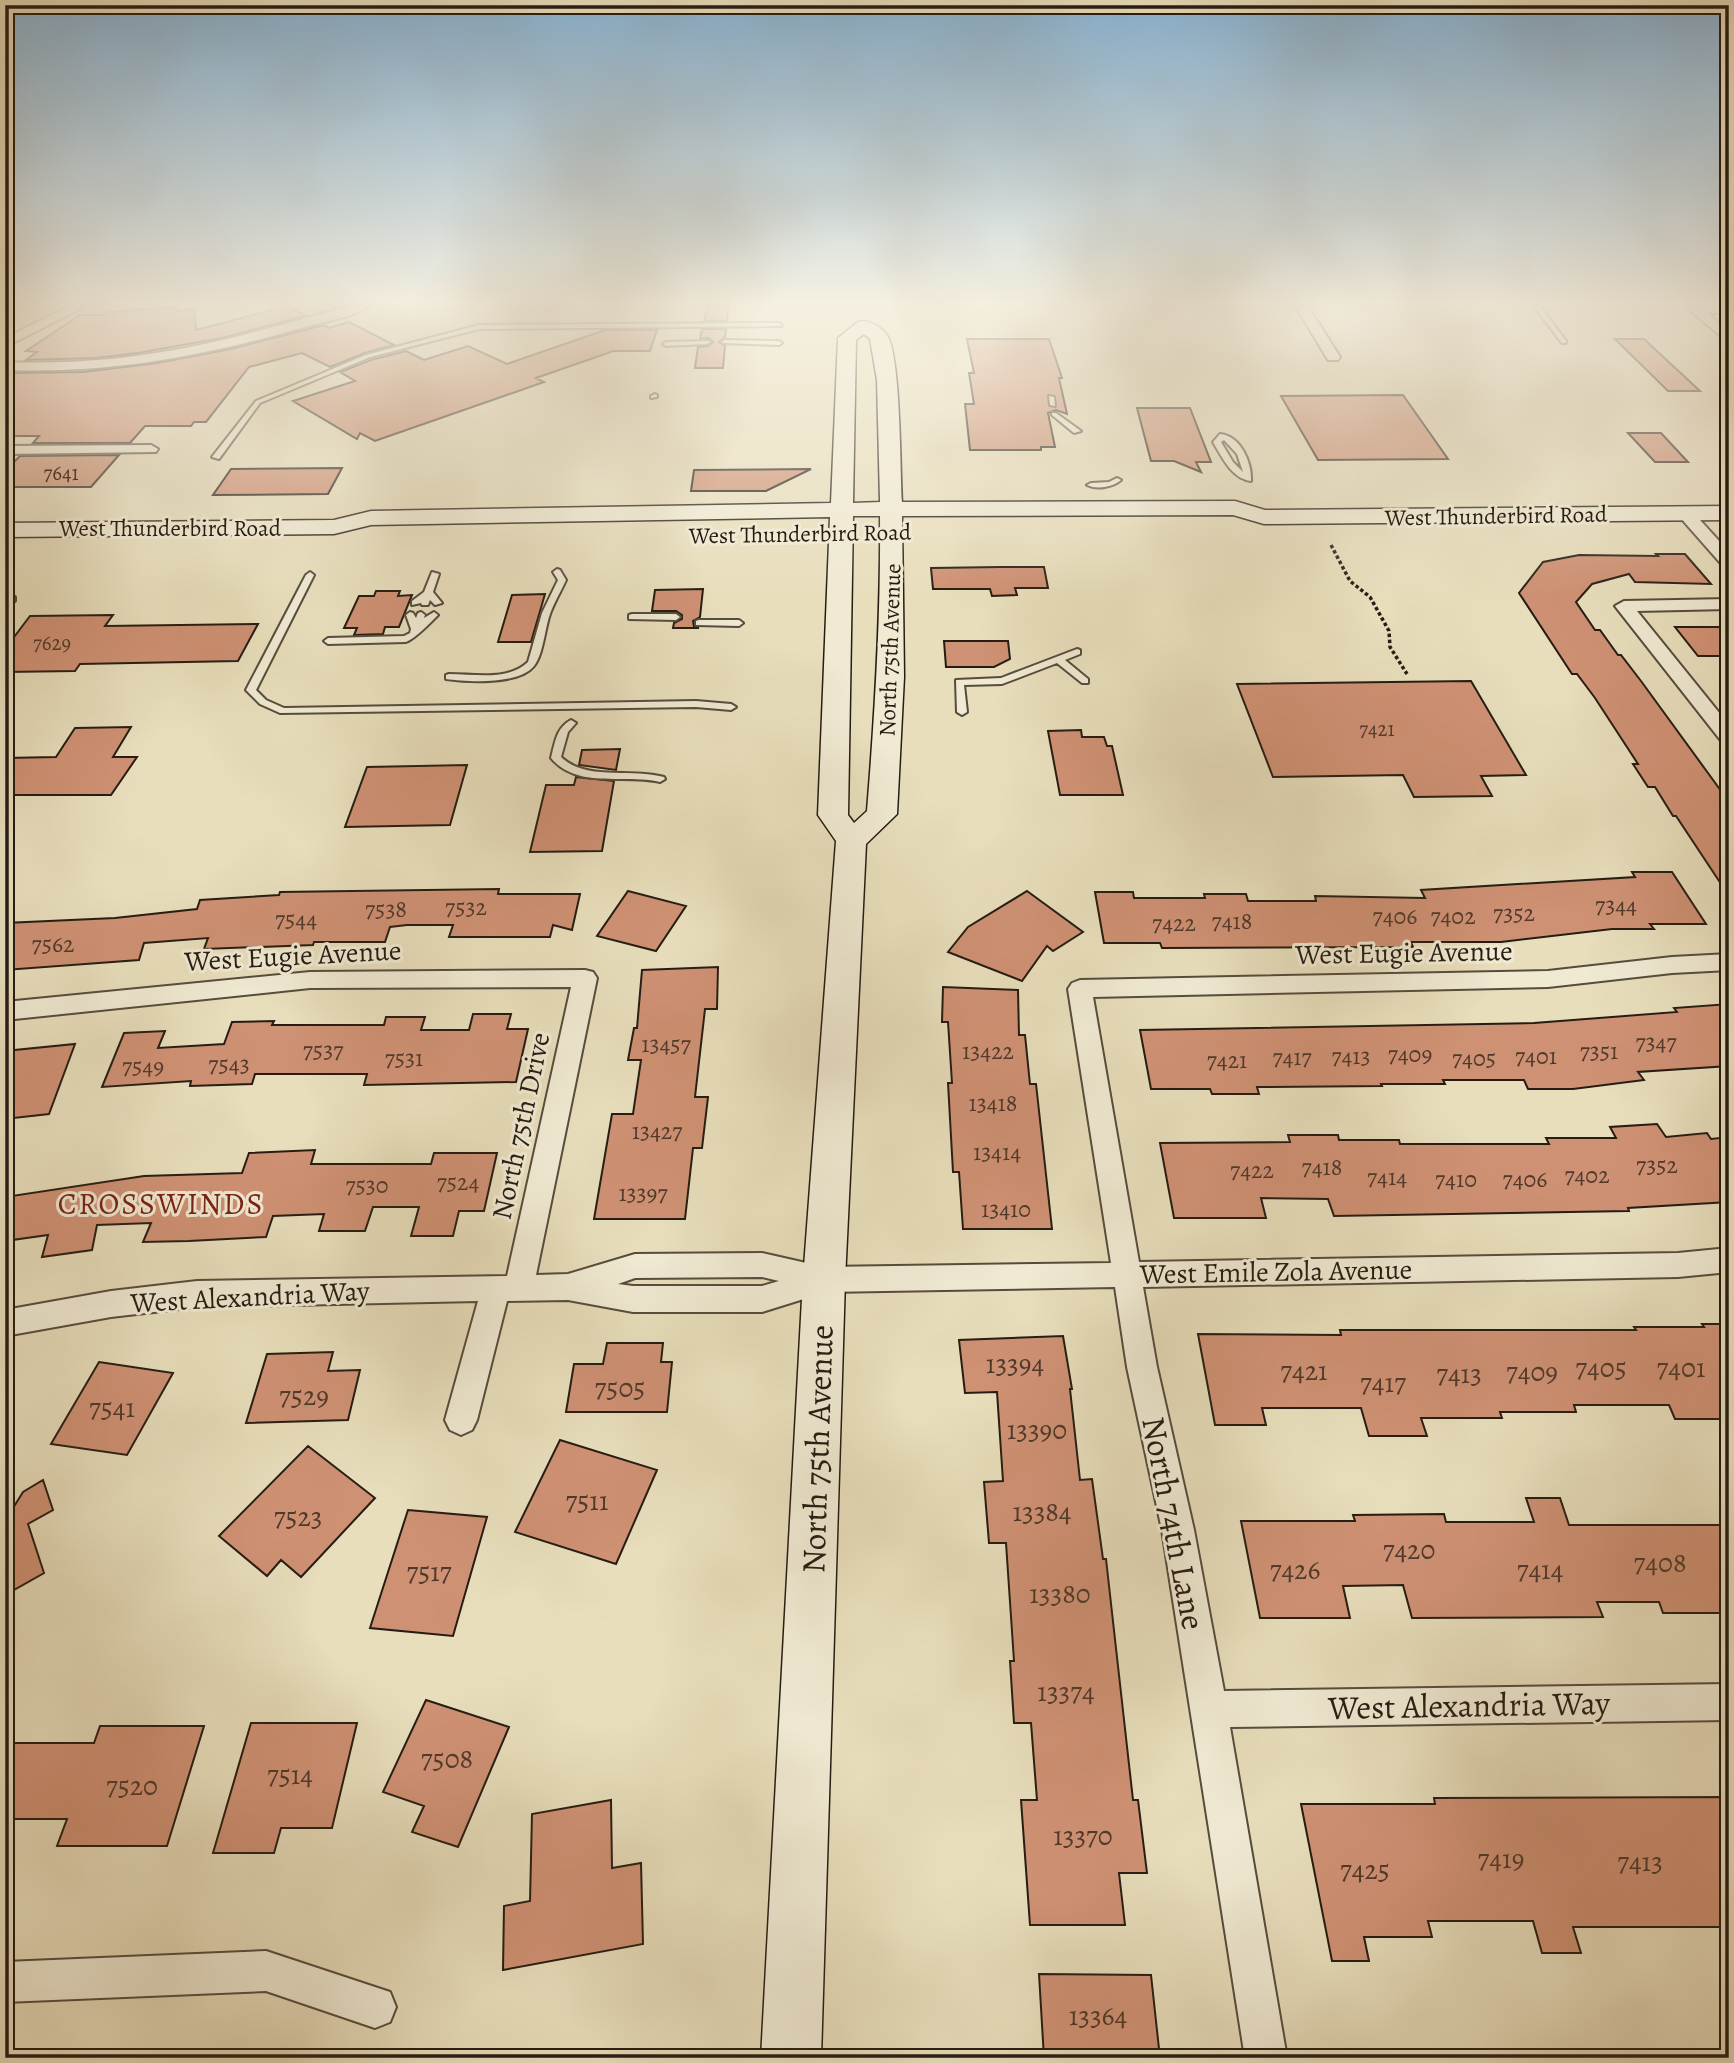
<svg xmlns="http://www.w3.org/2000/svg" width="1734" height="2063" font-family="Alegreya,serif">
<style>
.building{fill:#cf9174;stroke:#251c13;stroke-width:2}
.lines{fill:none;stroke-linecap:round;stroke-linejoin:round}
.lane-casing{stroke:#564c3d;stroke-width:4}
.street-casing{stroke:#564c3d;stroke-width:4}
.secondary-casing{stroke:#251c13;stroke-width:3}
.path{stroke:#251c13;stroke-width:3.5;stroke-dasharray:3.5 2.5;stroke-linecap:butt}
.lane{fill:#f0ead3;fill-rule:evenodd}
.street{fill:#f0ead3;fill-rule:evenodd}
.secondary{fill:#f0ead3;fill-rule:evenodd}
.labels{text-anchor:middle;dominant-baseline:central;stroke-width:6;stroke-linejoin:round;paint-order:stroke}
.far-number-label{font-size:21px;fill:#50392b}
.far-street-label{font-size:23px;fill:#251c13;stroke:#f0ead3}
.number-label{font-size:24px;fill:#50392b}
.street-label{font-size:28px;fill:#251c13;stroke:#f0ead3}
.near-number-label{font-size:28px;fill:#50392b}
.neighbourhood-label{font-size:30px;letter-spacing:2px;fill:#7a1f14;stroke:#f0ead3}
.near-street-label{font-size:33px;fill:#251c13;stroke:#f0ead3}
</style>
<rect width="100%" height="100%" fill="#e8debc"/>
<filter id="stains"><feTurbulence type="fractalNoise" baseFrequency=".00286" numOctaves="4"/><feColorMatrix values="0 0 0 0 .2 0 0 0 0 .09 0 0 0 0 .02 0 0 0 .5 -.17"/></filter>
<radialGradient id="worn" r=".72"><stop offset=".6" stop-color="#630" stop-opacity="0"/><stop offset="1" stop-color="#630" stop-opacity=".3"/></radialGradient>
<path class="building" d="M708 305H728L727 321H704Z
M287 306 306 316 222 338 138 353 96 358 26 360 37 352 26 351 80 315H104L107 312 176 307 177 311 194 309 196 330Z
M349 322 394 345 365 353 330 367 302 353 249 367 206 422H194L191 426H145L130 443H33L39 436H5L7 373 83 372 157 363 231 349 324 325 329 328Z
M702 329H726L725 337 719 342 725 346 723 368H695L698 347 708 346 713 342 709 338 700 339Z
M605 330H657L650 351H613L605 354 536 378 544 382 375 441 360 433 357 439 293 401 355 381 340 372 371 360 406 351 424 360 468 346 507 364Z
M967 339H1049L1062 378H1059L1067 414 1056 410 1048 413 1055 447H1041V450H970L965 404H974L969 373H974Z
M1615 339H1644L1700 391H1668Z
M1403 395 1448 459 1318 460 1281 396Z
M1137 408H1190L1211 462H1196L1201 472 1174 461H1151Z
M1628 433H1661L1688 462H1655Z
M119 455 91 487H5V471L20 456Z
M342 468 328 494 213 495 231 469Z
M811 469 766 491H691L694 470Z
M1656 554H1685L1711 584 1635 582 1629 574 1592 584 1576 602 1595 630H1600L1618 655H1621L1641 681 1724 795H1729V896L1676 816H1673L1655 787H1648L1633 764H1638L1595 698 1577 674H1572L1519 593 1543 562 1579 555 1658 556Z
M1000 567H1044L1048 588H1015L1017 595 992 596 990 589H933L931 568Z
M703 589 700 617 693 621 694 627 699 628H673L674 623 682 619V615L676 611H652L655 590Z
M376 591H400L398 596 412 595 399 627H385L383 634 354 635 357 628H344L359 596H374Z
M545 594 531 642H498L512 595Z
M113 615 105 626 258 624 238 661 80 664 75 671 5 672V649L30 616Z
M1675 627H1729V656H1698Z
M944 641H1008L1010 659 994 667H946Z
M1471 681 1526 775 1481 776 1492 796 1414 797 1403 775 1273 777 1237 684Z
M131 727 113 757H137L111 795H5V758L56 757 75 728Z
M1081 730 1082 737H1104L1107 746H1112L1123 795H1060L1048 731Z
M620 749 616 770 579 765 582 750Z
M467 765 450 825 345 827 367 767Z
M576 777 614 781 602 851 530 852 546 785H574Z
M1632 872H1672L1706 924H1650L1654 929H1612L1501 942H1411L1413 947 1162 948 1160 943H1104L1095 892H1133L1134 898H1205L1204 894H1246L1248 901H1316L1315 896 1425 898 1421 890 1635 877Z
M499 889 498 894H580L572 930 553 925 550 937H449L453 925H407L390 927 385 942H314L313 945 204 949 208 938 144 943 139 960 5 970V923L115 918 197 909 200 900 279 895 280 892Z
M628 891 686 906 656 951 597 936Z
M1027 891 1083 932 1053 951 1047 946 1022 981 948 952 968 927Z
M718 967 717 1009H705L695 1097H708L702 1148H693L685 1219H594L612 1114H633L641 1060H628L634 1028H637L642 970Z
M943 987 1018 990 1019 1035H1025L1030 1084H1036L1052 1229H963L959 1172H953L948 1083H952L948 1022H942Z
M1729 1004V1066L1638 1072 1644 1080 1573 1089H1528L1524 1080H1443L1445 1084H1381L1382 1086 1257 1087 1259 1094H1212L1210 1089H1151L1140 1030 1534 1023 1677 1012 1674 1008Z
M473 1014H511L507 1029H528L516 1082 364 1085 367 1074H255L252 1084 190 1086 191 1081 102 1087 124 1033 165 1031 158 1048 224 1044 232 1022 274 1021 272 1025H384L386 1017H425L421 1030H469Z
M75 1044 49 1114 5 1119V1051Z
M1657 1124 1666 1137 1707 1133 1711 1139 1729 1137V1202L1628 1208 1629 1211 1334 1216 1328 1199 1261 1198 1266 1218H1174L1160 1143 1290 1142 1288 1135H1338L1339 1140H1399L1400 1144H1549L1546 1138H1616L1610 1127Z
M315 1150 311 1164H431L434 1153H497L484 1211H459L453 1236H411L419 1207H373L365 1231H319L324 1214 273 1216 266 1237 189 1241 143 1242 151 1223 97 1225 92 1250 42 1257 48 1235 5 1241V1197L144 1176 242 1173 249 1153Z
M1702 1324H1729V1419H1675L1669 1405H1574L1576 1412H1500L1502 1418H1421L1427 1436H1369L1361 1408H1262L1266 1425H1215L1198 1334 1341 1335 1340 1330H1636L1634 1327H1704Z
M1063 1336 1072 1389H1070L1080 1480 1092 1479 1103 1559H1106L1133 1800H1138L1147 1873H1119L1125 1925H1030L1021 1800H1037L1031 1723H1014L1010 1661H1014L1006 1543H989L984 1482 1003 1481 997 1392 965 1393 959 1340Z
M607 1343H663L661 1362H672L667 1412H566L574 1364H603Z
M333 1352 328 1371 360 1370 348 1420 246 1423 267 1354Z
M99 1362 173 1373 127 1455 51 1444Z
M560 1440 657 1470 616 1564 515 1532Z
M308 1446 375 1498 301 1577 281 1560 267 1576 219 1536Z
M43 1480 53 1510 28 1524 44 1573 5 1595V1521L23 1492Z
M1526 1498H1560L1569 1525H1729V1613H1663L1659 1602H1597L1603 1617 1412 1618 1403 1585 1343 1586 1350 1618H1260L1241 1521H1355L1353 1515 1444 1514 1446 1522H1534Z
M408 1510 487 1517 453 1636 370 1628Z
M426 1700 509 1727 458 1847 412 1832 424 1806 383 1792Z
M251 1723H357L332 1828H281L274 1853H213Z
M100 1726H204L167 1846H57L67 1819H5V1743H94Z
M1729 1797V1927H1573L1581 1953H1542L1533 1921H1428L1432 1937H1364L1369 1961H1332L1301 1804H1435L1434 1798Z
M611 1800 612 1868 641 1863 643 1944 503 1970 504 1906 530 1901 532 1814Z
M1039 1974 1151 1975 1160 2058H1044Z"/>
<g class="lines">
<g class="lane-casing">
<path id="lane" d="M1533 305H1539L1566 341V343H1562Z
M780 323 782 326 479 329 370 357 260 403 219 459 212 457 256 401 366 355 479 325Z
M725 340 779 341 782 343 779 345 723 343 722 342Z
M709 341 710 342 707 344 666 346 663 344 666 342Z
M655 394 657 395V397L651 398V396Z
M1049 396 1054 397 1055 406 1050 405Z
M1052 413H1056L1081 431 1074 433 1052 415Z
M1220 434C1241 436 1252 463 1251 481 1232 479 1222 457 1213 442ZM1224 440 1237 454 1243 472 1233 462 1221 442Z
M1117 478 1121 480C1113 487 1097 490 1087 485L1091 483 1109 482Z
M557 569 560 570 566 580C561 591 554 603 550 614 545 628 543 655 534 666 519 685 468 682 446 679V675L449 674C475 674 508 681 528 662L542 613 558 580 553 572Z
M310 572 314 575 256 690 266 700 284 708 696 701 731 704 736 707 731 710 696 707 280 713 260 704 246 690 306 575Z
M432 572 439 574 433 592 442 603 435 605 430 600 428 605H422L421 603 412 605V601L424 592Z
M12 596 15 597V601L5 603V597Z
M410 612 413 613 416 618 418 613 421 612 425 615 424 618 434 612 438 615C430 623 416 638 406 642L328 644 324 641 328 638 404 636 410 633 411 629 406 615Z
M632 614H676L680 617 676 620 629 619V615Z
M699 620H739L743 623 739 626 696 625V621Z
M1077 649 1080 650V654L1065 660 1088 679V683H1082L1057 663 1002 684 964 685 967 712 962 715 957 712 956 680 1001 678Z
M571 720 576 723 568 732 561 757C586 781 630 768 664 777L665 779 660 782C624 773 578 790 551 758 555 743 556 728 571 720Z"/>
</g>
<g class="street-casing">
<path id="street" d="M72 305H88L5 347V338Z
M351 305H371C355 317 325 321 305 327 204 356 111 374 5 370V362C133 367 230 341 351 305Z
M1295 305H1307L1340 357 1338 360H1328Z
M1684 305H1729V313H1707L1729 332V343Z
M151 445 158 449 156 452 5 454V446Z
M1685 508 1691 510 1729 552V567L1723 566 1679 516 1677 513Z
M1729 599V609L1637 611 1729 725V744L1722 742 1615 606 1624 601Z
M1729 954V970L1672 973 1548 987 1093 997 1139 1262 1678 1253 1729 1248V1272L1678 1277 1143 1287 1157 1367 1194 1530 1224 1691 1729 1684V1720L1230 1727 1287 2058H1245L1162 1530 1127 1367 1115 1287 826 1292 762 1312H633L568 1300 507 1301 477 1420 472 1430 461 1435 450 1430 445 1420 478 1301 197 1307 111 1317 5 1336V1310L111 1291 197 1281 507 1276 571 987 310 988 5 1020V1002L310 972 585 970 593 972 597 978 536 1275 568 1274 635 1254 762 1253 824 1267 1111 1263 1068 989 1072 983 1080 980 1548 971 1672 957ZM762 1277 779 1281 762 1286H633L618 1284 635 1278Z
M266 1951 390 1992 396 2007 390 2022 375 2028 266 1991 5 2002V1962Z"/>
</g>
<g class="secondary-casing">
<path id="secondary" d="M864 321C872 322 882 328 887 335 901 356 900 471 902 502L1235 501 1265 510 1729 506V520L1264 524 1233 515 902 516 904 677 897 814 866 844 845 1280 821 2058H761L803 1280 836 841 818 815 830 517 371 525 334 534 5 537V523L334 520 371 511 831 503 838 338 858 322ZM864 334 870 339 877 380 880 502 853 503 856 340ZM853 516H880C881 615 875 713 867 811L854 823 848 815Z"/>
</g>
<path class="path" d="M1331 545 1350 581 1370 597 1389 631 1390 647 1407 674"/>
<use href="#lane" class="lane"/>
<use href="#street" class="street"/>
<use href="#secondary" class="secondary"/>
</g>
<linearGradient id="sky" x2="0" y2="1"><stop stop-color="#8ab6d7"/><stop offset="0.51" stop-color="#f5f0e1"/><stop offset="1" stop-color="#f5f0e1" stop-opacity="0"/></linearGradient>
<rect width="1734" height="594" fill="url(#sky)"/>
<g class="labels">
<g class="far-number-label">
<text x="61" y="473">7641</text>
<text x="52" y="643">7629</text>
<text x="1377" y="729">7421</text>
</g>
<g class="far-street-label">
<text transform="translate(1496 516) rotate(-1)">West Thunderbird Road</text>
<text x="170" y="528">West Thunderbird Road</text>
<text transform="translate(800 534) rotate(-1)">West Thunderbird Road</text>
<text transform="translate(890 650) rotate(-88)">North 75th Avenue</text>
</g>
<g class="number-label">
<text x="1616" y="905">7344</text>
<text x="466" y="907">7532</text>
<text x="386" y="909">7538</text>
<text x="1514" y="913">7352</text>
<text x="1395" y="916">7406</text>
<text x="1453" y="916">7402</text>
<text x="296" y="919">7544</text>
<text x="1232" y="921">7418</text>
<text x="1174" y="923">7422</text>
<text x="53" y="944">7562</text>
<text x="1656" y="1042">7347</text>
<text x="666" y="1044">13457</text>
<text x="323" y="1050">7537</text>
<text x="988" y="1051">13422</text>
<text x="1599" y="1051">7351</text>
<text x="1410" y="1054">7409</text>
<text x="1351" y="1056">7413</text>
<text x="1536" y="1056">7401</text>
<text x="1292" y="1057">7417</text>
<text x="404" y="1058">7531</text>
<text x="1474" y="1058">7405</text>
<text x="1227" y="1060">7421</text>
<text x="229" y="1064">7543</text>
<text x="143" y="1066">7549</text>
<text x="993" y="1103">13418</text>
<text x="657" y="1131">13427</text>
<text x="997" y="1152">13414</text>
<text x="1657" y="1165">7352</text>
<text x="1322" y="1167">7418</text>
<text x="1252" y="1170">7422</text>
<text x="1587" y="1175">7402</text>
<text x="1387" y="1177">7414</text>
<text x="1456" y="1179">7410</text>
<text x="1525" y="1179">7406</text>
<text x="458" y="1182">7524</text>
<text x="367" y="1185">7530</text>
<text x="643" y="1193">13397</text>
<text x="1006" y="1209">13410</text>
</g>
<g class="street-label">
<text transform="translate(1404 953) rotate(-1)">West Eugie Avenue</text>
<text transform="translate(293 956) rotate(-3)">West Eugie Avenue</text>
<text transform="translate(521 1126) rotate(-78)">North 75th Drive</text>
<text transform="translate(1276 1272) rotate(-1)">West Emile Zola Avenue</text>
<text transform="translate(250 1297) rotate(-3)">West Alexandria Way</text>
</g>
<g class="near-number-label">
<text x="1015" y="1364">13394</text>
<text x="1601" y="1368">7405</text>
<text x="1681" y="1368">7401</text>
<text x="1304" y="1371">7421</text>
<text x="1532" y="1372">7409</text>
<text x="1459" y="1374">7413</text>
<text x="1383" y="1383">7417</text>
<text x="620" y="1388">7505</text>
<text x="304" y="1396">7529</text>
<text x="112" y="1408">7541</text>
<text x="1037" y="1430">13390</text>
<text x="587" y="1501">7511</text>
<text x="1042" y="1512">13384</text>
<text x="298" y="1517">7523</text>
<text x="1409" y="1550">7420</text>
<text x="1660" y="1563">7408</text>
<text x="1295" y="1570">7426</text>
<text x="1540" y="1570">7414</text>
<text x="429" y="1572">7517</text>
<text x="1060" y="1594">13380</text>
<text x="1066" y="1692">13374</text>
<text x="447" y="1759">7508</text>
<text x="290" y="1775">7514</text>
<text x="132" y="1786">7520</text>
<text x="1083" y="1836">13370</text>
<text x="1501" y="1859">7419</text>
<text x="1640" y="1862">7413</text>
<text x="1365" y="1870">7425</text>
<text x="1098" y="2016">13364</text>
</g>
<g class="neighbourhood-label">
<text x="161" y="1204">CROSSWINDS</text>
</g>
<g class="near-street-label">
<text transform="translate(817 1449) rotate(-88)">North 75th Avenue</text>
<text transform="translate(1174 1523) rotate(79)">North 74th Lane</text>
<text transform="translate(1469 1705) rotate(-1)">West Alexandria Way</text>
</g>
</g>
<rect width="1734" height="2063" fill="none" stroke="#e8debc" stroke-width="28"/>
<rect x="7" y="7" width="1720" height="2049" fill="none" stroke="#251c13" stroke-width="3.5"/>
<rect x="14" y="14" width="1706" height="2035" fill="none" stroke="#251c13" stroke-width="2"/>
<rect width="100%" height="100%" filter="url(#stains)"/>
<rect width="100%" height="100%" fill="url(#worn)"/>
</svg>
